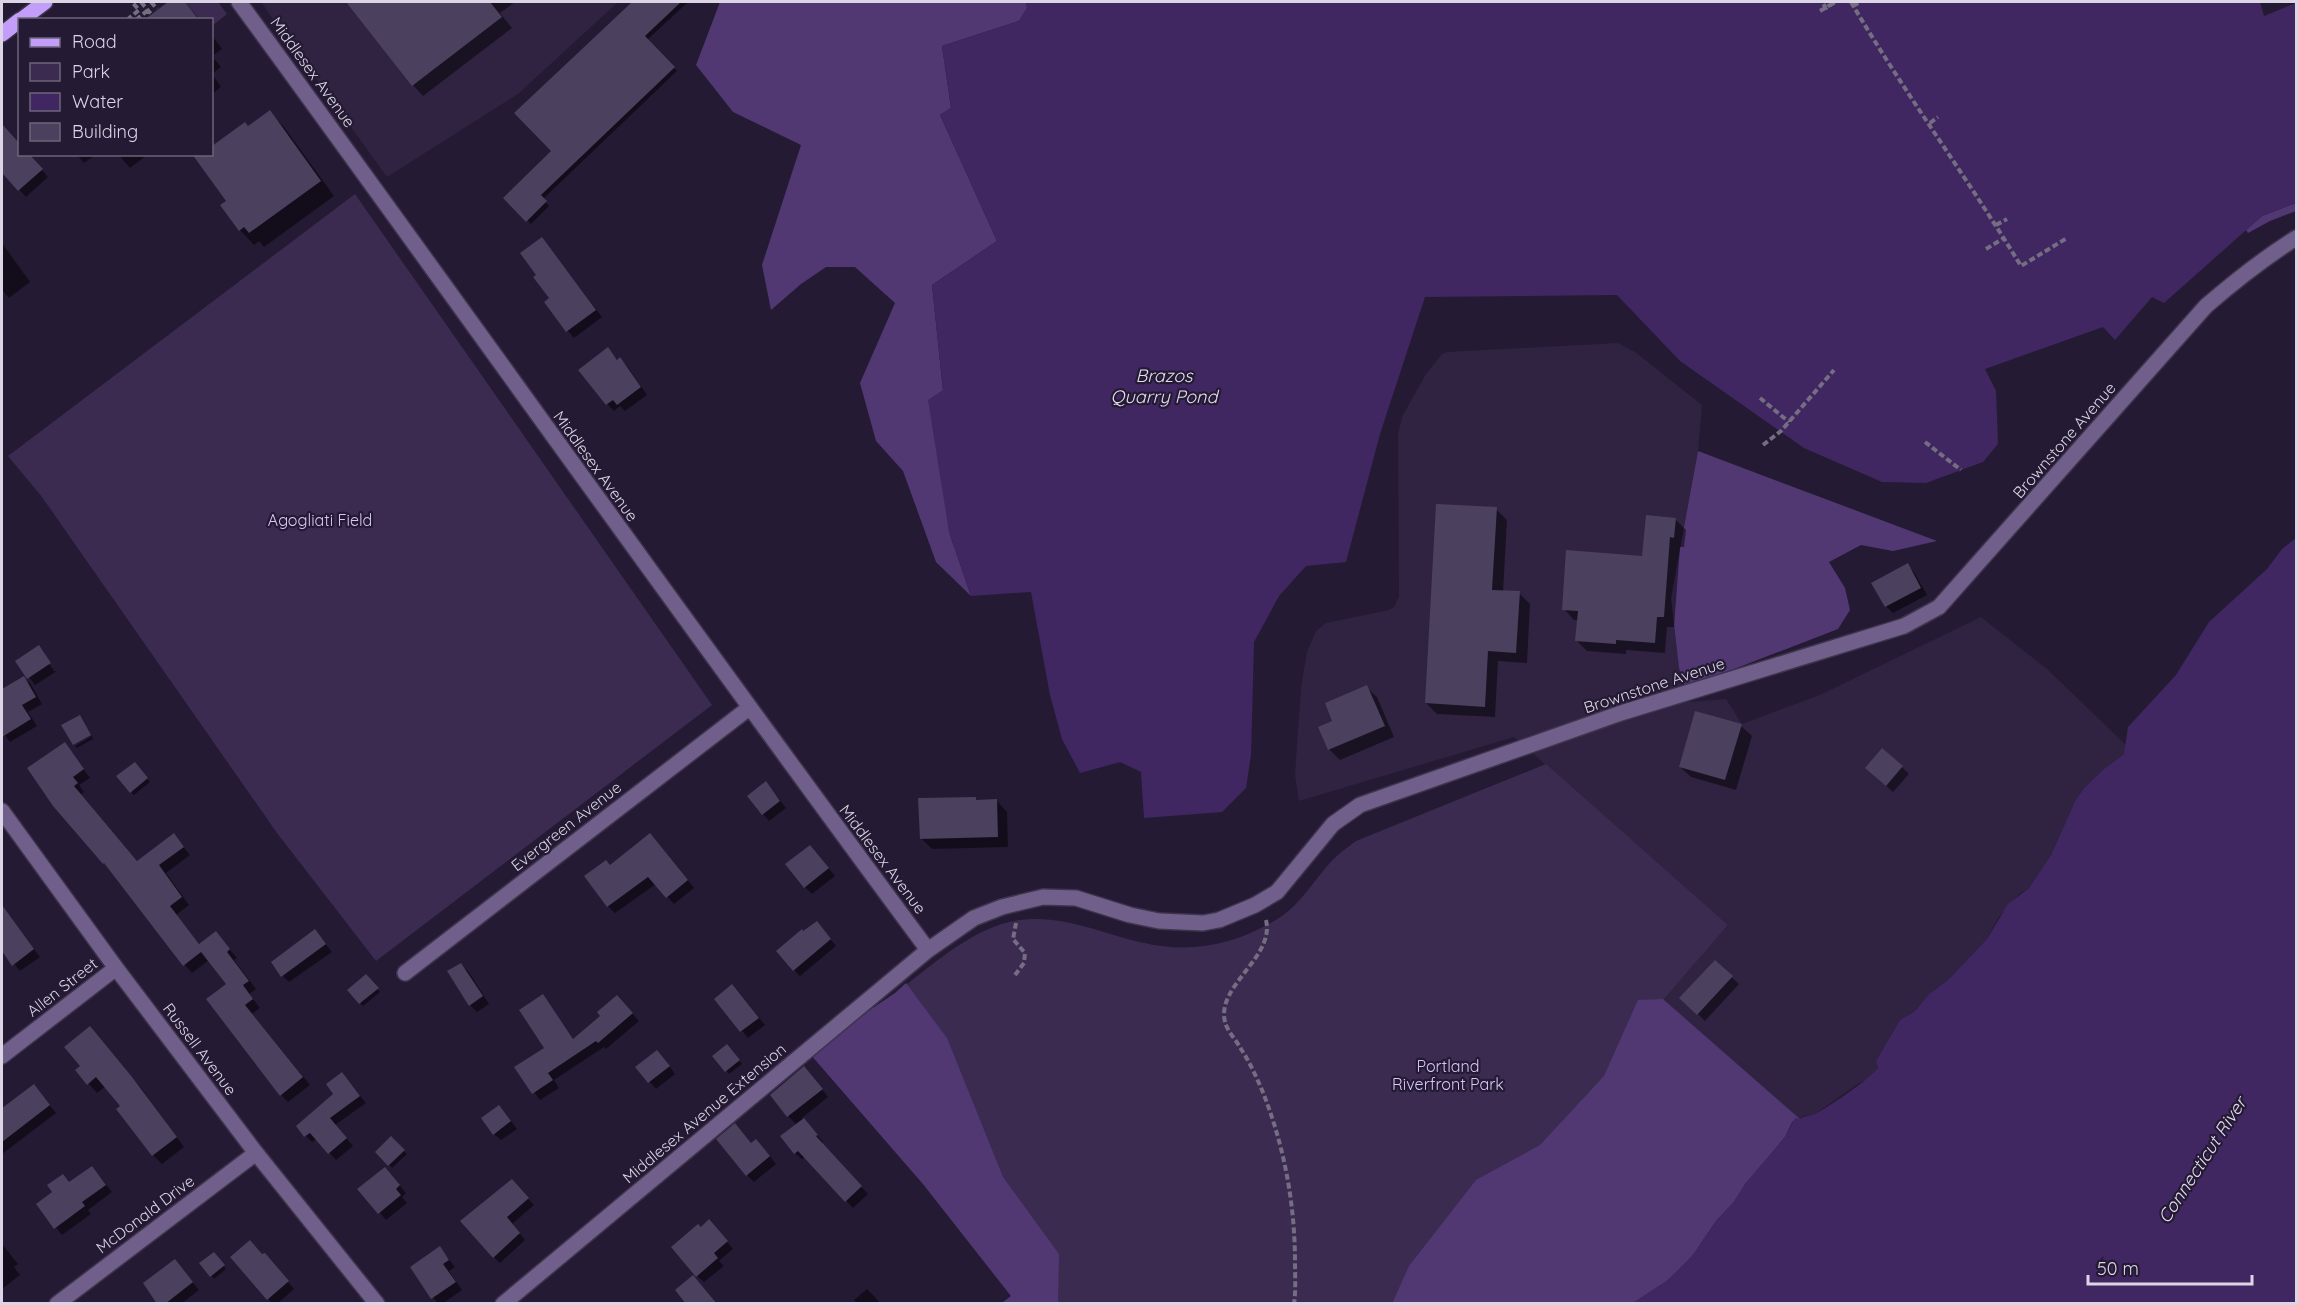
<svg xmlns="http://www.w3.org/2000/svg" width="2298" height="1305" font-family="Quicksand,sans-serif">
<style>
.built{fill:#302341}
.green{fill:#3b2b51}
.forest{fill:#513873}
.water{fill:#412761}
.shadow{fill:#0007}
.building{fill:#4b405d}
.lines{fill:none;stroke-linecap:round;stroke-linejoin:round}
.minor-casing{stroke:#3e344c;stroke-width:18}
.major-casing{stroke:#3e344c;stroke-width:18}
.path{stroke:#756d82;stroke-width:4;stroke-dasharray:6 3;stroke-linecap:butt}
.minor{stroke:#705f8b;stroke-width:15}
.major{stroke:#c39dfa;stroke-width:15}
.labels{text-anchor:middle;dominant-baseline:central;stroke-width:4.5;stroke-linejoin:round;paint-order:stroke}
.street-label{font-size:16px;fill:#dbd5e6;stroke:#241a33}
.park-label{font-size:16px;fill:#dac6fc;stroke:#241a33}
.water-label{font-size:18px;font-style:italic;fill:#e5def1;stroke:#241a33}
</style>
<rect width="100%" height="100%" fill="#241a33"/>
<path class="built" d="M261 2H618L518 94 387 177Z
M1618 343 1635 352 1702 405 1698 451 1671 598 1679 668 1690 702 1726 699 1742 724 1822 694 1981 617 2047 669 2126 745 2124 754 2104 769 2084 788 2075 801 2051 855 2029 888 2019 894 1998 918 1987 939 1948 980 1929 994 1915 1011 1900 1020 1876 1061 1878 1068 1871 1078 1859 1083 1815 1114 1803 1116 1800 1119 1663 999 1728 925 1514 737 1299 801 1295 775 1301 688 1307 652 1316 631 1326 623 1389 610 1394 607 1399 597 1398 433 1403 415 1426 374 1442 354 1447 352Z"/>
<path class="green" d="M185 2H218L227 14 212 26V20L197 19Z
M355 194 712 705 376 961 277 833 42 497 8 456Z
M1546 764 1728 925 1663 1000 1800 1119H1794C1775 1157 1743 1188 1716 1221 1708 1231 1701 1244 1693 1255 1678 1275 1654 1291 1633 1303H1002L1011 1296 923 1184 811 1055C838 1035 865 1016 892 996 929 968 973 926 1020 920 1063 914 1103 934 1144 943 1192 954 1237 944 1279 918 1304 902 1316 875 1338 855 1343 850 1350 846 1356 841Z"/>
<path class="forest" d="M720 2H1026L1027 8 1019 21 942 46 951 108 940 115 997 241 932 285 943 391 949 532 971 596 936 562 903 471 876 441 860 383 895 303 855 267H826L801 284 771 310 762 265 801 145 733 112 696 65Z
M2296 203V211L2270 221 2248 233 2246 230 2262 216Z
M1698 451 1937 541 1893 551 1861 545 1829 562 1845 588 1850 610 1838 629 1685 688 1679 668 1671 598Z
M906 983 947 1038 1003 1177 1059 1254 1058 1303H1002L1011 1296 923 1184 811 1055 852 1022 895 993Z
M1663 999 1800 1119 1792 1122 1785 1137 1745 1184 1734 1202 1716 1221 1693 1255 1668 1280 1633 1303 1392 1304 1409 1266 1476 1180 1540 1145 1604 1076 1638 1000Z"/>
<path class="water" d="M1026 2H2260L2264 16 2296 3V203L2262 216 2164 303 2152 297 2115 340 2103 327 1985 369 1996 391 1998 444 1983 462 1926 483 1882 482 1804 448 1680 361 1617 295 1425 297 1380 434 1346 562 1306 566 1279 596 1254 642 1251 755 1246 788 1222 812 1144 818 1141 772 1120 762 1080 773 1062 739 1050 695 1031 592 971 596 949 532 928 400 943 390 932 285 997 241 940 115 951 108 942 46 1019 21 1027 8Z
M2296 538V1303H1633L1668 1280 1693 1255 1716 1221 1734 1202 1745 1184 1785 1137 1795 1118 1800 1119C1805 1115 1811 1116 1817 1113 1831 1105 1870 1079 1878 1068L1876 1061 1900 1020 1915 1011 1929 994 1948 980 1987 939 2008 904 2029 888 2051 855 2075 801 2084 788 2104 769 2124 754 2128 727 2176 675 2209 622 2267 569 2282 549Z"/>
<path class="shadow" d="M170 2H185L200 20H146Z
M348 2H515L500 13 512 28 423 96 413 85Z
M634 2H688L647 40 677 71 543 199 549 206 531 224 505 198 553 151 516 113Z
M212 35 222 49 212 56 221 67 212 74Z
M212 74 221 87 212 94Z
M269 112 284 127 334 196 264 247 259 241 254 245 240 230 212 154V148L245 124 248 127Z
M2 126 20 145V154H28L48 177 26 197 2 171Z
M76 154H97L84 163Z
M118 154H144L146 156 130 168Z
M542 239 602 317 574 338 568 331 538 276Z
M2 243 30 282 9 298 2 290Z
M608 349 618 361 620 359 627 366 647 395 625 411 620 406 614 411 607 404Z
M1496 509 1507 520 1503 592 1519 593 1530 604 1527 663 1498 661 1495 717 1437 714 1426 703Z
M1675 519 1686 530 1684 547H1680L1674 627H1667L1665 653 1626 650V654L1587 651 1577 641 1579 620H1574L1564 609 1643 558Z
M1907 565 1914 572 1927 595 1893 613 1886 606Z
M39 647 45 653H42L54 671H57L35 685 17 661Z
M24 678 30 683 42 704 28 712 37 726 10 742 2 732V691Z
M1366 687 1377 697 1394 737 1340 760 1329 749 1334 721Z
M1741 726 1752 736 1736 790 1691 777 1680 767Z
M92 736 93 739 77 748 75 746Z
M65 744 90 778 79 785 84 792 80 795 138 862 174 835 190 855 166 873 189 905 176 915 200 945 216 933 237 958 234 960 256 989 249 994 260 1008 252 1014 310 1085 288 1102 281 1095 229 985 209 960 192 973 185 965 112 872 54 805Z
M138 767 150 782 134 795 131 792Z
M1902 767 1909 774 1893 792 1874 775Z
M772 790 786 808 769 821 763 814Z
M975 799 978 801H997L1007 812 1008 847 932 849 921 838Z
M657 842 694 888 674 904 656 884 615 913 608 906 611 867Z
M816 853 835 876 812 894 805 887Z
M4 910 40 957 20 971 2 949V911Z
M822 929 836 946 800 976 794 970Z
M315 931 332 952 289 982 283 976Z
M1715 962 1739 984 1705 1021 1681 998Z
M461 964 468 971 489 1004 477 1012 470 1005Z
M366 976 380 992 363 1006 349 990Z
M739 993 765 1025 748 1038 716 999Z
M543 996 574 1040 624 1004 639 1021 606 1049 604 1047 554 1080 559 1088 540 1100 516 1068 546 1048Z
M98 1037 141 1088 184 1147 162 1164 153 1155 122 1106 106 1086 97 1093 77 1071 83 1066Z
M730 1048 742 1064 729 1074 714 1056Z
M664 1059 675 1074 656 1089 637 1068Z
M342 1074 366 1103 335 1125 353 1146 336 1160 317 1139 312 1142 306 1136 335 1095Z
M811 1075 828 1097 802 1118 823 1142 822 1144 868 1194 853 1208 805 1157 802 1159 795 1153 797 1125 788 1116Z
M34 1086 56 1113 2 1154V1110Z
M505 1113 517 1129 501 1140 494 1134Z
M742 1132 752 1144 763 1148 776 1164 754 1182 747 1175Z
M391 1138 407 1154 392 1168 377 1152Z
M92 1167 112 1192 88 1210 91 1214 62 1235 38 1205Z
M391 1175 406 1193 402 1197 407 1203 386 1220 360 1189Z
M515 1185 534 1205 512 1224 525 1240 500 1263 494 1257Z
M701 1228H716L733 1249 719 1261 724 1266 704 1282 697 1276Z
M2 1244 18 1264 14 1267 20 1275 2 1289Z
M440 1248 455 1267 449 1271 462 1290 442 1304H438L412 1267Z
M216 1256 226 1269 214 1279 201 1263Z
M263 1256 271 1262 294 1289 277 1304H273L268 1299Z
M175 1261 199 1290 181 1304H159Z
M867 1289 874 1296 880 1304H857L854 1300Z"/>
<path class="building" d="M168 2H185L199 20H144Z
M346 2H490L502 17 412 86Z
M632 2H681L645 36 675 67 541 195 547 201 526 222 503 198 551 151 514 113Z
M270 110 321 181 249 233 244 227 239 231 220 205 226 201 192 154H212V146L245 122 248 126Z
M2 124 20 144V154H29L43 169 18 191 2 173Z
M542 237 596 310 566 332 544 302 549 298 533 277 536 275 520 253Z
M608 347 617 360 620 357 641 387 617 405 613 400 606 405 578 370Z
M1436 504 1497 507 1492 590 1520 591 1516 653 1488 651 1485 707 1425 703Z
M1646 515 1676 518 1674 538 1670 537 1664 617H1657L1655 643 1616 640V644L1575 641 1578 611 1562 610 1566 550 1642 556Z
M1908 563 1921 588 1885 607 1871 583Z
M39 645 51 663 27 679 15 661Z
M24 676 36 697 22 705 31 719 2 737V689Z
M1367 685 1385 726 1328 750 1318 727 1332 721 1325 703Z
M1695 711 1742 724 1725 780 1679 767Z
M80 715 91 735 73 745 61 725Z
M65 742 84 769 73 777 78 783 74 786 137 861 174 833 184 847 159 865 182 897 170 906 199 944 216 931 230 949 227 952 249 981 243 985 253 999 245 1005 303 1077 280 1096 206 999 226 984 201 952 183 966 104 863 103 864 53 806 27 768Z
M1882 748 1903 766 1886 786 1865 768Z
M135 762 148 778 130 793 116 776Z
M766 781 780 801 762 815 747 796Z
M976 797V800L997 799 998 837 920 839 918 798Z
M650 833 688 880 666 898 648 877 607 907 584 876 606 860 610 865Z
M810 845 829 868 804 888 785 864Z
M2 905 34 949 12 966 2 951Z
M817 921 831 939 793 971 776 951 802 929 803 931Z
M315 929 326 944 281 977 271 962Z
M1715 960 1733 976 1697 1015 1679 998Z
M461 963 483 996 469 1006 447 971Z
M366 974 379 988 359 1004 347 990Z
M732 984 759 1018 740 1032 714 999Z
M543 994 573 1039 600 1016 597 1012 617 995 633 1013 598 1043 596 1041 548 1073 553 1080 532 1094 514 1067 544 1048 519 1010Z
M90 1026 132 1077 177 1137 152 1156 116 1109 120 1106 96 1077 87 1085 75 1070 80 1066 64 1047Z
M727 1044 740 1060 725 1072 712 1056Z
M657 1050 670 1066 648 1083 635 1067Z
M804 1066 823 1089 787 1117 770 1095Z
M342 1072 360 1096 330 1118 347 1138 328 1154 310 1133 304 1137 296 1126 333 1094 326 1084Z
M34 1084 50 1105 2 1142V1108Z
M499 1105 511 1121 493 1135 481 1118Z
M804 1118 818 1135 816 1136 862 1186 845 1202 798 1151 794 1154 780 1136Z
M735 1123 751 1143 756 1139 770 1156 746 1176 716 1139Z
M391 1136 405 1150 388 1166 375 1152Z
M92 1166 106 1185 82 1202 85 1206 54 1229 36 1204 52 1192 47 1185 63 1174 69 1182Z
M385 1167 400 1185 396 1189 401 1195 378 1214 357 1189Z
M512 1179 529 1198 507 1217 520 1233 493 1258 460 1221Z
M709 1219 728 1241 714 1253 718 1258 696 1277 671 1247 698 1224 701 1227Z
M250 1240 262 1254 265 1253 289 1281 267 1300 230 1257Z
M440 1246 449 1260 443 1264 456 1282 431 1299 410 1267Z
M214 1252 225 1265 210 1277 199 1263Z
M175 1259 193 1282 165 1304H157L143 1283Z
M693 1275 717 1304H686L675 1290Z"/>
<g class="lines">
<g class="minor-casing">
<path id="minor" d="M239 2C469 317 695 636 928 950
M2 811 116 968 256 1153 377 1304
M405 973 749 708
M2 1056 116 968
M57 1304 256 1153
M503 1304 928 950 974 918 1002 907 1043 897 1076 898 1130 915 1159 921 1203 923 1219 920 1255 905 1277 892 1333 824 1360 805 1621 713 1904 626 1939 607 2206 306C2235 281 2264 258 2296 238"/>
</g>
<g class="major-casing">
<path id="major" d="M21 20 45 2
M2 34 20 20"/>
</g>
<path class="path" d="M141 2 151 14
M151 2 157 9
M1851 2C1904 92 1966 176 2021 266L2067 238
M1853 6 1860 2
M1820 11 1835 2 1826 8 1822 2
M127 20 139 10 133 3 134 2
M136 20 148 10
M1930 123 1938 117
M1996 225 2007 219
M1986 249 2004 238
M1760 398 1789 422
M1925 442 1961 470
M1763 445 1781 431 1834 370
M1266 920C1275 958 1216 985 1225 1022 1227 1031 1237 1041 1241 1049 1249 1061 1256 1076 1262 1090 1284 1145 1295 1203 1295 1263 1295 1276 1296 1290 1294 1304
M1015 975 1024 963 1025 953 1013 939 1016 923"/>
<use href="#minor" class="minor"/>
<use href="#major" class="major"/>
</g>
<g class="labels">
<g class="street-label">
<text transform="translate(313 72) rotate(54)">Middlesex Avenue</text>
<text transform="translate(2064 440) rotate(-49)">Brownstone Avenue</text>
<text transform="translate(596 466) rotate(54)">Middlesex Avenue</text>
<text transform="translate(1654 685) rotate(-18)">Brownstone Avenue</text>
<text transform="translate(566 826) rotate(-38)">Evergreen Avenue</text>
<text transform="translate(883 859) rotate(53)">Middlesex Avenue</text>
<text transform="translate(62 987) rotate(-38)">Allen Street</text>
<text transform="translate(200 1049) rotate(53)">Russell Avenue</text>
<text transform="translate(704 1113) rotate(-40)">Middlesex Avenue Extension</text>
<text transform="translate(145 1214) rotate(-37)">McDonald Drive</text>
</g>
<g class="park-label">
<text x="320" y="520">Agogliati Field</text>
<text x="1448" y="1066">Portland<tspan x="1448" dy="18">Riverfront Park</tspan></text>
</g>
<g class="water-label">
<text x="1164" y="375">Brazos<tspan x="1164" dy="21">Quarry Pond</tspan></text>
<text transform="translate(2202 1160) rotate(-57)">Connecticut River</text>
</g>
</g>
<rect width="2298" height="1305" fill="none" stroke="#dbd5e6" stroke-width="6"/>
<rect x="18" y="18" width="195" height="138" fill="#241a33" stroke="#6d657b" stroke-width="1.5"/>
<rect x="30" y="38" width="30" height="9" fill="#c39dfa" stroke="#6d657b" stroke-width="1.5"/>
<text x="72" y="48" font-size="18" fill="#dbd5e6">Road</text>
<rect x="30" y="63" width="30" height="18" fill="#3b2b51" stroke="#6d657b" stroke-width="1.5"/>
<text x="72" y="78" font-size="18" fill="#dbd5e6">Park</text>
<rect x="30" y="93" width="30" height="18" fill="#412761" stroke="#6d657b" stroke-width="1.5"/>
<text x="72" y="108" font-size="18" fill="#dbd5e6">Water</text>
<rect x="30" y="123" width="30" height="18" fill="#4b405d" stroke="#6d657b" stroke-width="1.5"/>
<text x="72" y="138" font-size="18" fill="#dbd5e6">Building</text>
<path d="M2088 1275v9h164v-9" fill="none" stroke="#dbd5e6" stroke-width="3"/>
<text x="2097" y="1275" font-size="18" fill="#dbd5e6" stroke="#241a33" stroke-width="4.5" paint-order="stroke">50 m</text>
</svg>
